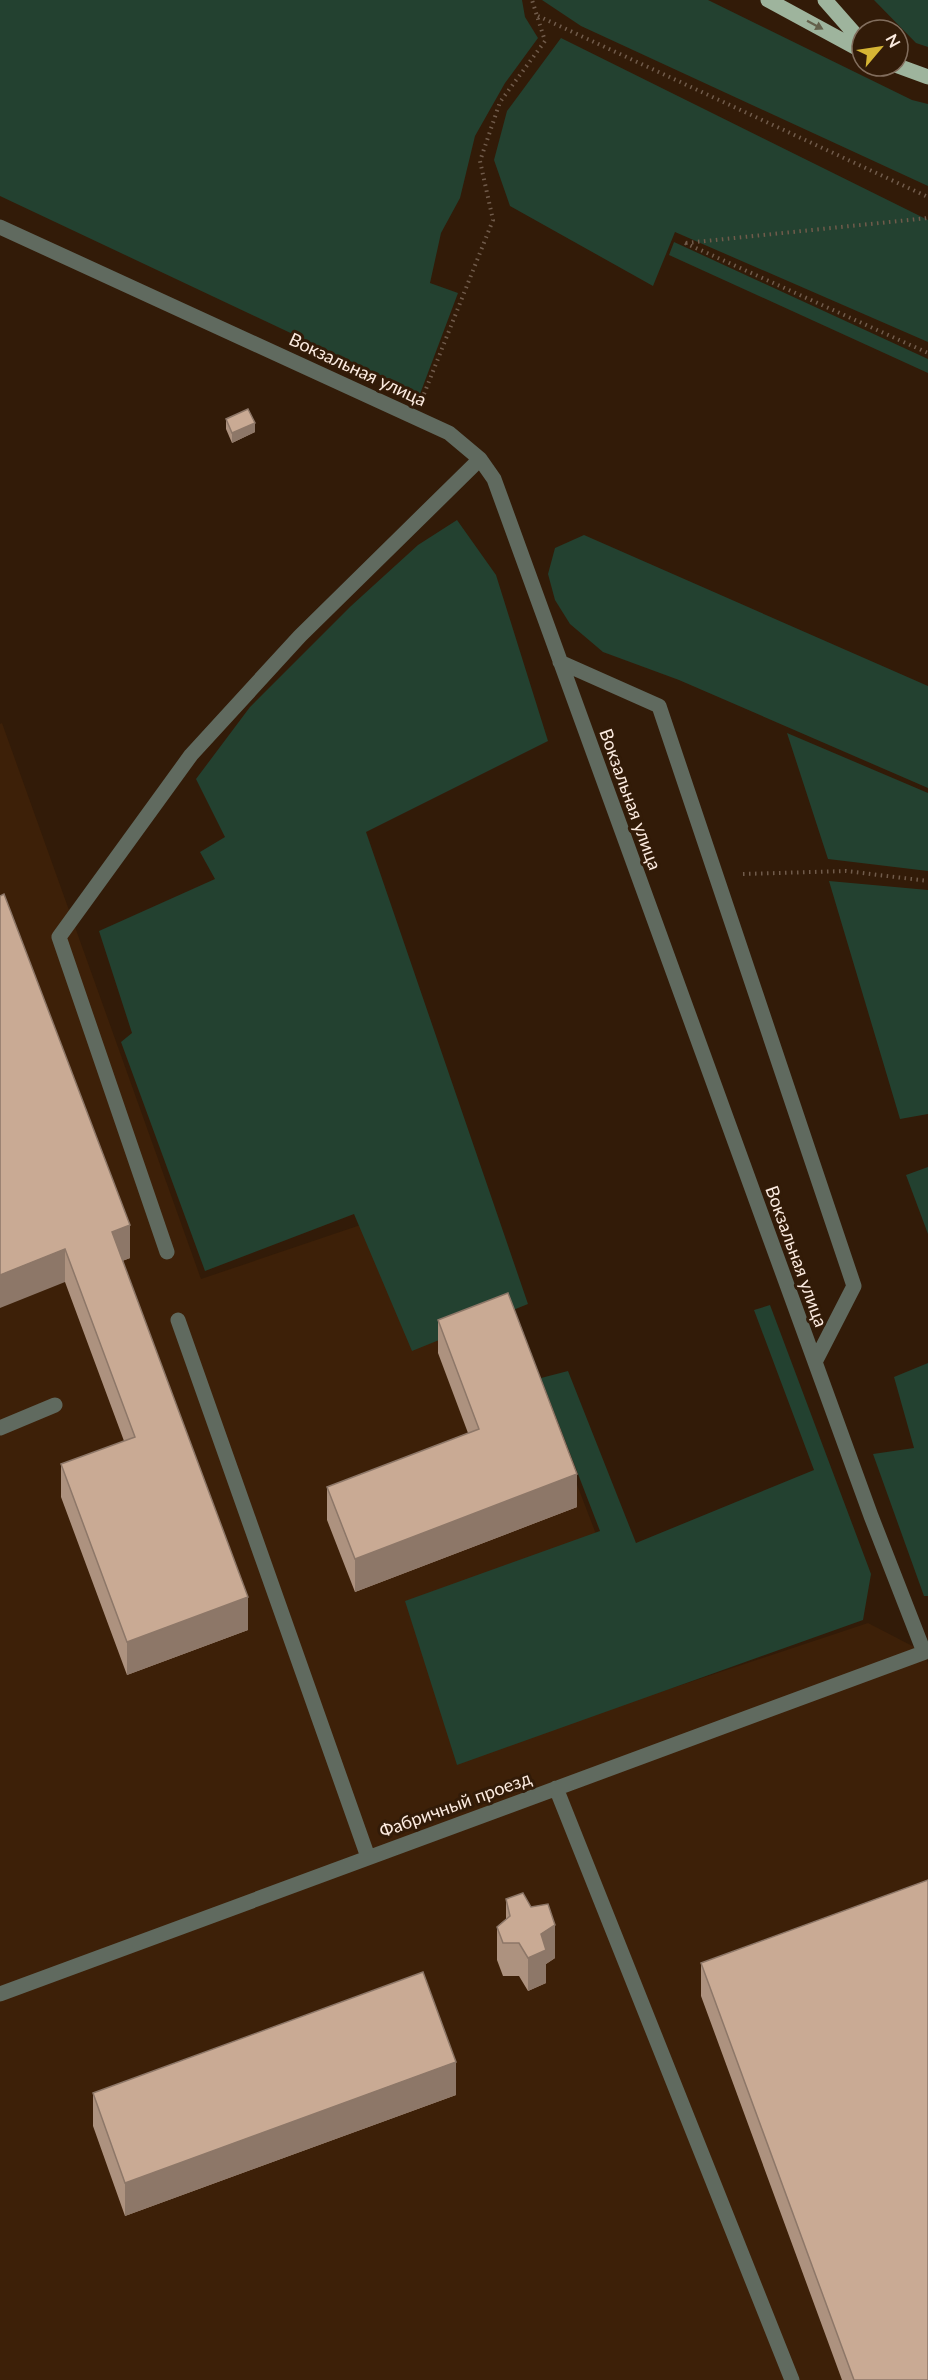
<svg xmlns="http://www.w3.org/2000/svg" width="928" height="2380" font-family="Lato,sans-serif">
<style>
.built{fill:#3d2008}
.green{fill:#234130}
.lines{fill:none;stroke-linecap:round;stroke-linejoin:round}
.path{stroke:#705b4b;stroke-width:4;stroke-dasharray:1.5 4.5;stroke-linecap:butt}
.minor{stroke:#606a5f;stroke-width:15}
.major{stroke:#9eb49d;stroke-width:15}
.wall{fill:#ad927f}
.shaded-wall{fill:#8d7768}
.building{fill:#c9aa94;stroke:#8d7768;stroke-width:1.5}
.oneway{fill:#63604b}
.labels{text-anchor:middle;dominant-baseline:central;stroke-width:6;stroke-linejoin:round;paint-order:stroke}
.street-label{font-size:18px;fill:#fbeadf;stroke:#321b08}
</style>
<rect width="100%" height="100%" fill="#321b08"/>
<path class="built" d="M2 723 201 1279 464 1190 657 1693 868 1623 924 1652 928 1664V2380H0V724Z"/>
<path class="green" d="M0 0H522L525 17 538 38 505 83 475 136 460 198 441 233 430 283 458 293 420 394 0 196Z
M542 0H708L912 100 928 104V186L581 26Z
M874 0H928V47L916 43Z
M561 38 928 220V342L675 232 653 286 510 206 494 160 507 111Z
M674 242 928 359V373L669 255Z
M457 520 496 575 548 741 366 832 528 1304 412 1351 354 1214 205 1271 121 1042 132 1033 99 931 215 879 200 852 225 837 196 779 250 707 351 606 418 545Z
M584 535 928 686V788L679 680 603 652 570 624 555 600 548 574 555 548Z
M787 733 928 793V871L828 859Z
M829 881 928 890V1114L900 1119Z
M928 1167V1234L906 1175Z
M770 1305 871 1574 863 1620 457 1765 405 1601 600 1531 541 1378 568 1371 636 1543 814 1470 754 1310Z
M928 1363V1596H924L873 1454 914 1448 894 1377Z"/>
<g class="lines">
<path class="path" d="M538 16 928 197
M685 243 928 353
M686 243 928 218
M424 394 493 220 480 161 500 102 545 41 532 0
M743 874 846 871 928 881"/>
<path class="minor" d="M0 227 449 433 480 459 494 479 871 1516 924 1652
M560 662 659 706 854 1286 815 1362
M167 1252 59 937 191 755 300 636 480 459
M178 1320 368 1857
M0 1428 55 1405
M556 1788 792 2380
M0 1994 928 1651"/>
<path class="major" d="M768 0 862 51
M825 0 862 42
M898 66 928 77"/>
</g>
<path class="wall" d="M226 419 255 432 232 443 226 429Z
M0 896 130 1258 122 1261 248 1630 127 1675 61 1497V1464L124 1441 65 1282Z
M438 1320 577 1507 355 1592 327 1520V1487L468 1433 438 1353Z
M506 1899 555 1958 546 1964V1983L528 1991 519 1976H503L497 1960V1927L506 1919Z
M701 1963 928 2380H842L701 1996Z
M93 2093 456 2095 125 2216 93 2126Z"/>
<path class="shaded-wall" d="M255 423V432L232 443V433Z
M130 1225V1258L112 1265V1232Z
M65 1249V1282L0 1308V1275Z
M577 1474V1507L355 1592V1559Z
M248 1597V1630L127 1675V1642Z
M555 1925V1958L546 1964V1983L528 1991V1958L541 1934Z
M456 2062V2095L125 2216V2183Z"/>
<path class="building" d="M248 409 255 423 232 433 226 419Z
M4 894 130 1225 112 1232 248 1597 127 1642 61 1464 135 1437 65 1249 0 1275V896Z
M508 1293 577 1474 355 1559 327 1487 479 1429 438 1320Z
M928 1880V2380H854L701 1963Z
M523 1893 531 1907 548 1904 555 1925 541 1934 546 1950 528 1958 519 1943H503L497 1927 510 1916 506 1899Z
M423 1972 456 2062 125 2183 93 2093Z"/>
<defs><path id="oneway-solid" d="M-6-.8H1V-3.2L6.5 0L1 3.2V.8H-6Z" transform="scale(1.5)"/></defs>
<use class="oneway" href="#oneway-solid" transform="translate(815 25) rotate(28)"/>
<g class="labels">
<g class="street-label">
<text transform="translate(358 369) rotate(25)">Вокзальная улица</text>
<text transform="translate(631 799) rotate(70)">Вокзальная улица</text>
<text transform="translate(797 1256) rotate(70)">Вокзальная улица</text>
<text transform="translate(455 1804) rotate(-20)">Фабричный проезд</text>
</g>
</g>
<g transform="translate(880 48) rotate(61)"><circle r="28" fill="#321b08" stroke="#826e5e" stroke-width="1.5"/>
<path d="M0-4.5L10 22L0 15L-10 22Z" fill="#d6b534"/>
<text y="-9" font-size="16" font-weight="bold" text-anchor="middle" fill="#fbeadf">N</text>
</g>
</svg>
